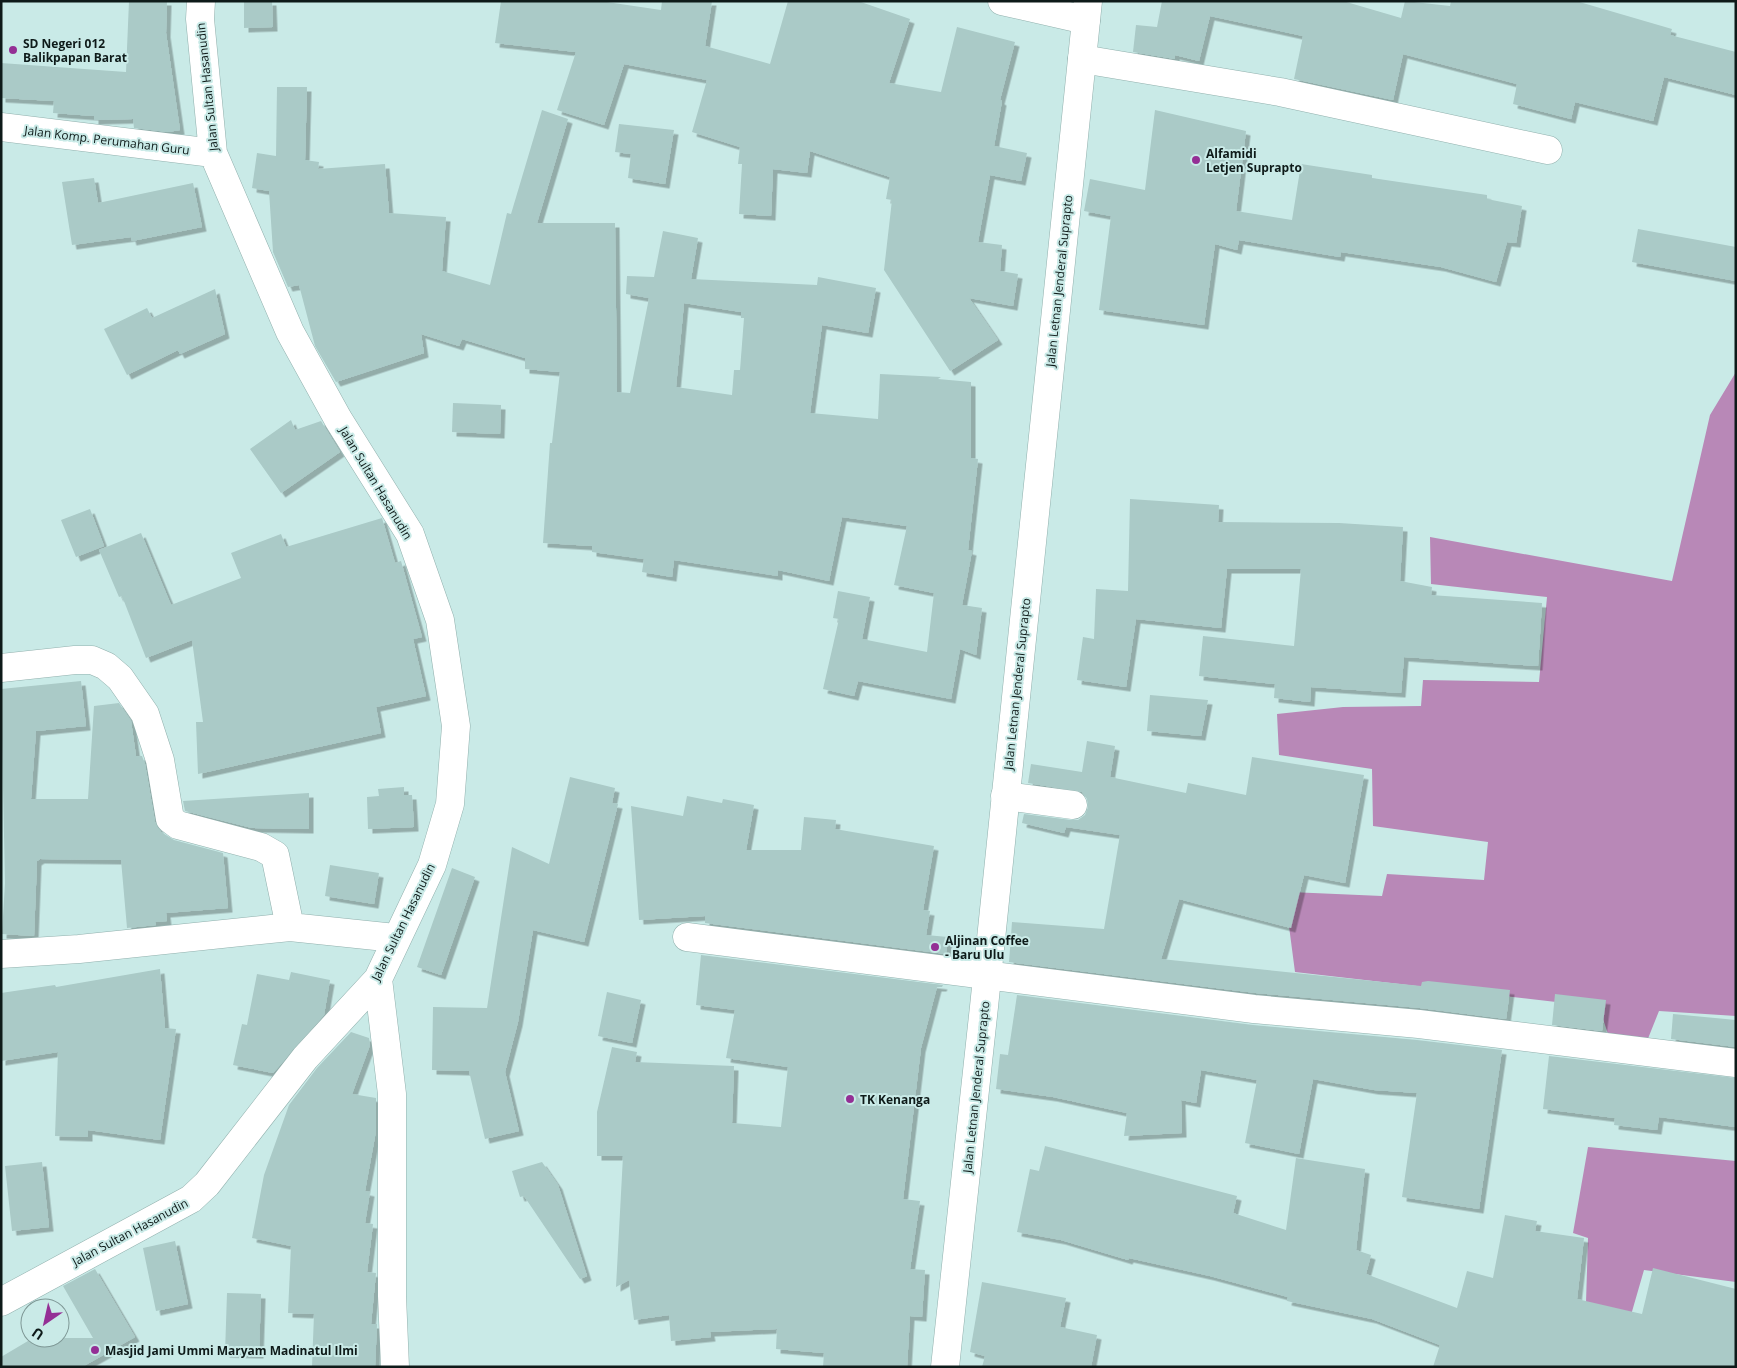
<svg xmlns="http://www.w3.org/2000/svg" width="1737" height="1368" font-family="'Open Sans',sans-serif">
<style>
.water{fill:#b888b7}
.building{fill:#aacac7;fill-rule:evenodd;filter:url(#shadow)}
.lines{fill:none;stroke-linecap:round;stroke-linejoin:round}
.street-casing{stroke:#91b0ad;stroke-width:29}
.secondary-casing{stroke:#91b0ad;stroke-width:29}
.street{stroke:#fff;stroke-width:28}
.secondary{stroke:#fff;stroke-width:28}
.poi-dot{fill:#942f95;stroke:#c9eae7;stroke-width:2}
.labels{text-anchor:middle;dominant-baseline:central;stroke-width:4;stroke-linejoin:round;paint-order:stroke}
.poi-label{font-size:12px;font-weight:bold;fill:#0e1a19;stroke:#c9eae7;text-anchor:start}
.street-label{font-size:12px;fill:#0e1a19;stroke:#c9eae7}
</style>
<defs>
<filter id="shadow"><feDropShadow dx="4.5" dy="4.5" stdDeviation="0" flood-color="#0004"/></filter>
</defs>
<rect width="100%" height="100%" fill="#c9eae7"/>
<path class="water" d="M1736 372V1016L1659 1011 1647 1041 1608 1034 1599 1007 1295 972 1287 911 1290 892 1382 896 1387 874 1484 880 1488 842 1373 826 1372 769 1279 755 1277 714 1343 707 1421 706 1423 680 1539 682 1547 597 1431 584 1430 537 1672 581 1710 415Z
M1588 1147 1736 1161V1282L1644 1270 1631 1315 1586 1303 1588 1238 1573 1233Z"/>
<path class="building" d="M129 1H167L166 33 180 130 168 132 134 128 133 119 94 120V116L53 113 54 101 1 98V63L126 72Z
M244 1H272L273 27 244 28Z
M501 1H600L661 10 662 1H712L705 46 770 64 788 1H858L910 19 889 83 941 92 957 27 1015 42 1000 100 1002 101 994 146 1027 153 1021 181 990 175 978 242 1002 245 1000 271 1018 274 1013 306 969 298 998 340 950 371 884 270 892 200 886 199 890 177 810 151 807 173 773 169 771 216 739 214 742 164H738L740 147 692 132 707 80 624 64 604 125 557 110 576 52 495 43Z
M1162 1H1343L1401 18 1405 1 1450 6 1451 1H1576L1672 29 1670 35 1736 52V95L1664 77 1653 121 1575 102 1571 119 1513 104 1517 84 1403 54 1393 100 1294 79 1303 36 1210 16 1199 61 1175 55V59L1133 52 1136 25 1157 27Z
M277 87H307L305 160 319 162 318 169 385 164 389 213 446 217 442 271 490 285 507 213 511 214 542 110 568 119 537 223H615L617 392 630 393 649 298 626 294 627 276 654 277 663 231 698 238 691 279 817 285 818 277 876 288 868 333 822 325 810 413 878 419 880 374 941 377 938 379 971 382V458L978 459 968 550 972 551 962 605 982 608 976 655 960 649 951 699 858 681 854 696 823 689 839 619 833 618 838 591 870 597 862 639 927 652 934 593 894 585 907 526 842 517 829 581 778 570V576L674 560 672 577 642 572 644 559 592 552V546L543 543 550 443H552L560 372 525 369V358L462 339 459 346 421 334 424 353 336 382 315 346 299 285 288 287 273 252 269 191 252 188 257 153 276 156ZM684 303 741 312V318H744L740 370H734L732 395 676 387Z
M1155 110 1246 131 1236 211 1292 220 1301 164 1372 175V178L1487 195V199L1522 206 1516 243 1507 242 1496 282 1441 267 1341 252 1340 257 1239 240 1237 250 1215 244 1204 325 1099 310 1111 216 1084 211 1090 179 1145 190Z
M619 124 674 130 665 184 628 178 631 154 615 152Z
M94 178 98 203 193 183 202 227 132 241 131 237 72 245 62 182Z
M1638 229 1736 247V281L1632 262Z
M215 289 225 334 180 354 178 350 127 375 104 329 147 308 152 318Z
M453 403 501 405 500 434 452 432Z
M291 420 295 430 321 421 340 452 281 493 250 449Z
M1130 499 1219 505 1218 522 1339 523 1403 527 1400 581 1432 587 1431 595 1542 603 1538 666 1404 657 1401 693 1311 687 1310 702 1274 698 1275 684 1199 676 1203 636 1294 646 1301 569H1227L1221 628 1136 619 1126 687 1077 680 1083 637 1094 639 1096 589 1128 591Z
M90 509 104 546 76 557 61 520Z
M382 518 395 563 401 561 422 637 413 639 426 696 376 707 381 733 198 774 196 722H203L192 640 146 658 122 596 119 597 99 550 141 533 171 605 241 578 231 553 281 534 286 547Z
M81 681 86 726 36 731 31 799H88L94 706 119 703 131 721 136 756H142L145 764 155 822 161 832 174 840 223 853 228 908 166 913 167 921 155 922 156 925 127 928 121 860 40 859 37 861 34 936 2 934 5 883 1 689Z
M1150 695 1208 700 1201 736 1147 731Z
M1087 741 1115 746 1110 777 1186 793 1188 783 1246 795 1252 757 1364 775 1345 883 1304 875 1291 928 1179 899 1161 959 1421 986 1422 982 1428 981 1510 990 1506 1019 1420 1008 1256 993 1009 962 1012 922 1104 929 1120 835 1066 827 1064 833 1022 823 1024 814 1071 820H1078L1085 815 1088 807 1087 799 1082 792 1028 783 1031 764 1082 772Z
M570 777 615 788 612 803 618 804 584 942 533 930 518 1022 505 1072 519 1131 485 1139 469 1071 432 1070 433 1007 487 1008 512 847 549 864Z
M404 787V795H412L414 827 368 829 367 797 379 796 378 789Z
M309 793V829L252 828 185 811 183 801Z
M687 796 722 803 723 799 754 805 746 850H801L804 817 836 820 835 829 934 846 923 910 930 911 926 935 948 937 946 954 705 923V916L639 920 631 806 683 816Z
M330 865 379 873 374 904 325 896Z
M452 868 475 877 441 975 417 967Z
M701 955 943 985 942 987H937L921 1048 903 1199 920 1201 910 1269 925 1270 922 1317 910 1316 907 1367H823L824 1353 776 1349 777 1329 710 1332 711 1337 671 1341 669 1315 634 1320 629 1280 616 1287 623 1156H597V1112L612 1047 637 1052 635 1062 734 1066 732 1123 781 1127 788 1067 726 1058 735 1010 696 1005Z
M160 969 165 1028 176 1029 160 1140 88 1130V1137L55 1136 58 1052 1 1061V993L55 985 56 987Z
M291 972 330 980 324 1015 273 1073 233 1065 242 1024 247 1025 257 974 289 980Z
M607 992 641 1000 632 1043 598 1036Z
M1555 994 1606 1000 1602 1031 1552 1025Z
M1017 995 1253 1025 1417 1040 1502 1050 1479 1209 1402 1197 1417 1093 1374 1090 1313 1079 1299 1154 1245 1143 1257 1080 1201 1070 1196 1103 1181 1100 1182 1133 1124 1136 1127 1113 1053 1097 996 1089 1000 1054 1008 1055Z
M1673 1014 1736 1020V1047L1671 1039Z
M351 1032 369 1038 370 1045 352 1094 376 1098V1131L365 1191 370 1192 365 1223 373 1224 367 1272 376 1273 371 1324H377L375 1367H312L314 1314 288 1313 291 1246 252 1238 264 1175 289 1105 317 1068Z
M1549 1056 1736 1078V1127L1659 1117 1657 1130 1614 1125 1615 1118 1543 1109Z
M1045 1146 1237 1196 1233 1213 1286 1230 1296 1158 1365 1169 1356 1250 1371 1255 1366 1274 1457 1308 1467 1271 1493 1278 1505 1215 1537 1221 1535 1231 1584 1238 1577 1299 1642 1314 1653 1268 1736 1289V1367H1433L1440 1345 1372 1319 1287 1301 1288 1297 1210 1276 1129 1258 1128 1260 1061 1240 1017 1232 1030 1169 1039 1171Z
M42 1162 49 1227 12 1231 5 1166Z
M542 1162 558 1185 587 1276 580 1279 524 1196 520 1197 512 1171Z
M175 1241 188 1304 156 1311 143 1248Z
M95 1269 135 1337 82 1367H1V1357L33 1338H93L63 1286Z
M982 1282 1066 1298 1060 1327 1097 1335 1091 1367H982L985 1356 970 1352Z
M227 1293 261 1294 259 1354 225 1353Z"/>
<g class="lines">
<g class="street-casing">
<path id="street" d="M1002 1 1086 20
M1082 59 1280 92 1548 150
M1 127 213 153
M1 668 75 660H92L106 666 120 678 145 714 160 760 170 819 178 825 261 847 275 855 290 927
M1005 796 1073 805
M687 937 1254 1009 1419 1024 1736 1063
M1 954 79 949 290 927 395 938
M378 979 392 1094V1296L395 1367
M1 1302 191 1199 207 1184 305 1058 378 979 432 865 450 804 456 726 440 620 410 534 338 419 290 332 213 153 200 19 201 1"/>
</g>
<g class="secondary-casing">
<path id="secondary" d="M945 1367C995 912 1042 457 1088 1"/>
</g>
<use href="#street" class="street"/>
<use href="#secondary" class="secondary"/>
</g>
<g class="poi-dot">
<circle cx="13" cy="50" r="5"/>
<circle cx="1196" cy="160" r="5"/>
<circle cx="935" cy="947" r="5"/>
<circle cx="850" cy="1099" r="5"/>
<circle cx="95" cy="1350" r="5"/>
</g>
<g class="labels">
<g class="poi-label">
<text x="23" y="43">SD Negeri 012<tspan x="23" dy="14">Balikpapan Barat</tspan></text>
<text x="1206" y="153">Alfamidi<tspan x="1206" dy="14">Letjen Suprapto</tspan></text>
<text x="945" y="940">Aljinan Coffee<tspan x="945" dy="14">- Baru Ulu</tspan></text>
<text x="860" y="1099">TK Kenanga</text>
<text x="105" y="1350">Masjid Jami Ummi Maryam Madinatul Ilmi</text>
</g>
<g class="street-label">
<text transform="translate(207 87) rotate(-96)">Jalan Sultan Hasanudin</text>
<text transform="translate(107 140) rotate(7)">Jalan Komp. Perumahan Guru</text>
<text transform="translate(1059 281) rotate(-84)">Jalan Letnan Jenderal Suprapto</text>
<text transform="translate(376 483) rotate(59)">Jalan Sultan Hasanudin</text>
<text transform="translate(1017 684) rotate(-84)">Jalan Letnan Jenderal Suprapto</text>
<text transform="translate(403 922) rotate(-64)">Jalan Sultan Hasanudin</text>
<text transform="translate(976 1087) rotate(-84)">Jalan Letnan Jenderal Suprapto</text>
<text transform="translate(130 1232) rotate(-28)">Jalan Sultan Hasanudin</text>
</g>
</g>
<rect width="1737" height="1368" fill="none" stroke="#0e1a19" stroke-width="5"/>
<g transform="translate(45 1323) rotate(214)"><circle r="24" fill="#c9eae7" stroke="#7e9795"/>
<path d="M0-4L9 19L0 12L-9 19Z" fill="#942f95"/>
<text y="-8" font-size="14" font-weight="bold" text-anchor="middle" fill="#0e1a19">U</text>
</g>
</svg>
